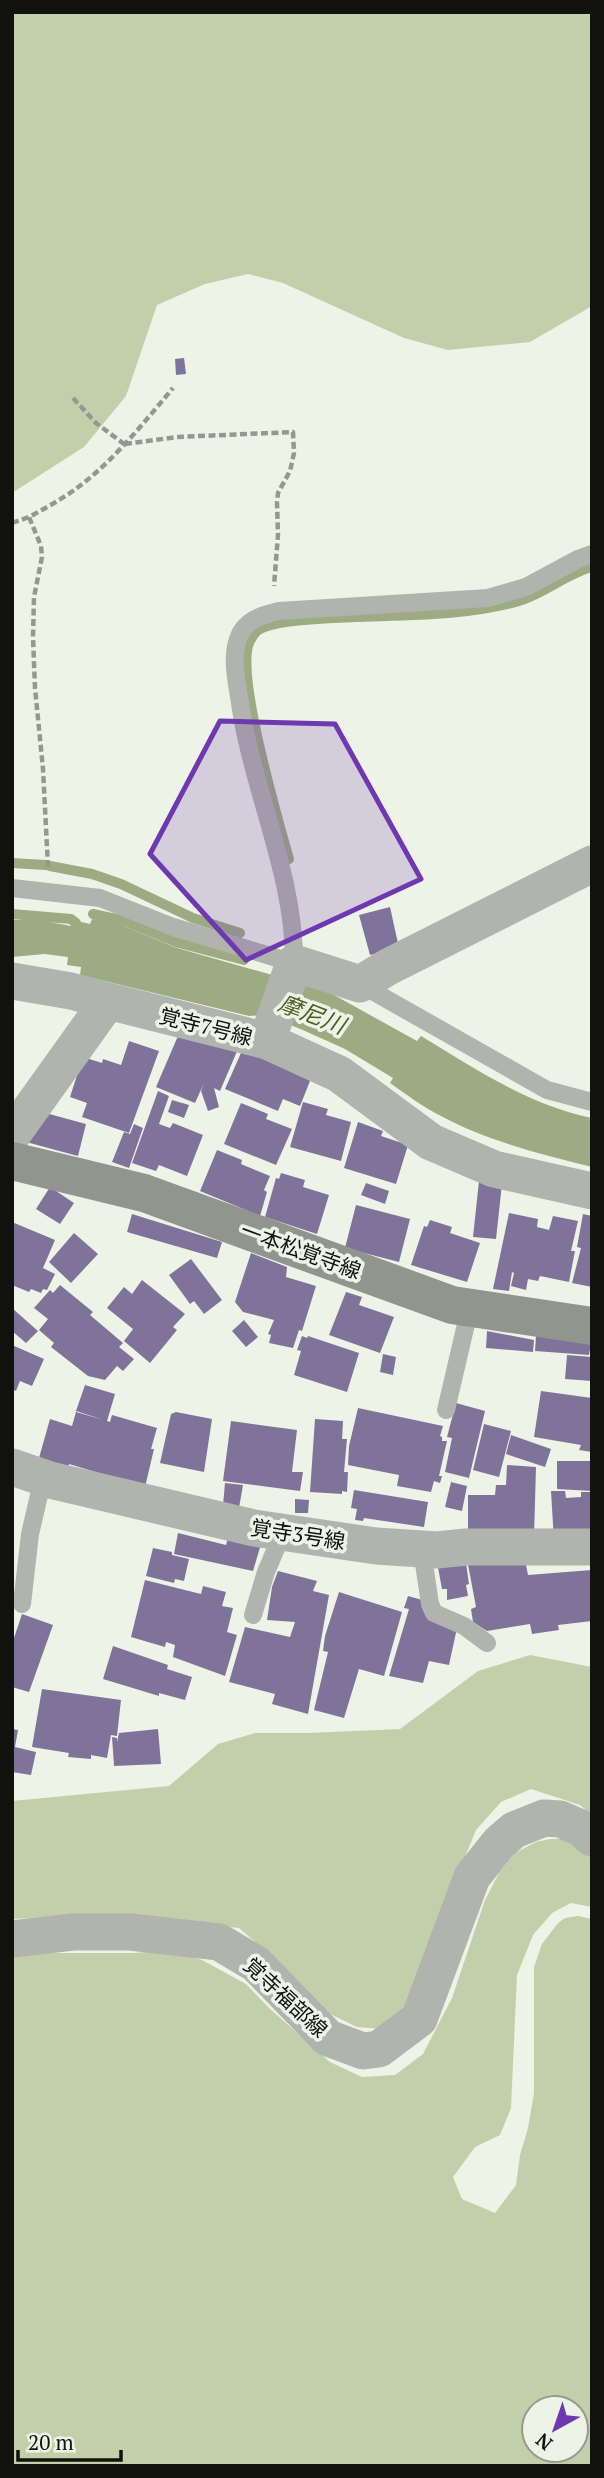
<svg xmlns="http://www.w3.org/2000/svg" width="604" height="2478" font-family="'PT Serif','Noto Sans JP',serif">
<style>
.green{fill:#c1d0aa;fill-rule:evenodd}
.water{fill:#9cab82}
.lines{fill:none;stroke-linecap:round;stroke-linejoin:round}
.stream{stroke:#9cab82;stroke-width:10}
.building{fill:#80739a}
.path{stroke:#959890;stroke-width:4.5;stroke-dasharray:7 3.5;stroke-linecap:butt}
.lane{stroke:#b1b3ae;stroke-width:18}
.street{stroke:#b1b3ae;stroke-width:37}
.secondary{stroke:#92958e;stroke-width:38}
.marked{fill:#6e39b0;fill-opacity:0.2;stroke:#6e39b0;stroke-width:5;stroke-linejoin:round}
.labels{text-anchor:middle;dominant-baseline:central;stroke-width:7;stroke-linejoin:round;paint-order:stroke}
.street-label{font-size:21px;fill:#11120e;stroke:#eef3e7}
.water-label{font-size:23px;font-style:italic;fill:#4c5f21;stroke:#eef3e7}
</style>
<rect width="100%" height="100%" fill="#eef3e7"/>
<path class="green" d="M12 12H592V306L530 342 448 350 404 338 283 283 248 274 205 284 157 305 126 396 84 447 12 493Z
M530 1655 592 1667V1815L580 1805 531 1789 501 1802 476 1830 449 1896 421 1990 383 2029 357 2027 326 2012 270 1955 239 1928 104 1914 12 1919V1801L169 1786 218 1744 255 1733H308L400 1729 478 1671Z
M550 1839H567L592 1854V1907L571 1903 552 1913 533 1935 517 1975 511 2108 500 2135 475 2147 453 2177 462 2199 495 2213 516 2185 520 2155 528 2128 534 2093V1967L542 1944 558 1923 565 1918 578 1916 592 1919V2466H12V1953H134L170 1950 202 1960 246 1984 269 2008 330 2062 362 2077 395 2075 423 2054 452 1998 485 1900 499 1873 515 1853 536 1842ZM534 2408H576V2450H534Z"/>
<path class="water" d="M92 919 119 924 177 948 325 990 417 1041 421 1036C476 1069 528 1105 592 1118V1167C541 1154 487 1141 441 1116 423 1107 407 1095 390 1083L393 1078 345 1049 305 1031 267 1015 249 1016 80 975 81 967 67 965 68 957 45 954 12 957V920H39L71 926 73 920 90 924Z"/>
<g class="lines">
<path class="stream" d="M289 859C278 820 234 671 250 641 252 637 256 631 260 629 276 619 335 618 355 617 410 615 466 616 519 601 545 593 566 574 592 567
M12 863 45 865
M50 866 92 874 121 884 193 918 240 933
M12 914 71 919 76 923
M93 914 125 921 179 943 244 960"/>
</g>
<path class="building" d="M184 358 186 374 176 375 175 359Z
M390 907 399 948 370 955 359 915Z
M181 1029 241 1042 220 1091 214 1088 219 1107 208 1111 201 1091 204 1083 195 1103 156 1087Z
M129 1041 159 1051 129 1133 82 1117 87 1103 70 1097 83 1057 102 1063 103 1059 121 1065Z
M245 1044 312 1076 300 1106 283 1099 278 1111 225 1089Z
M158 1091 169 1096 159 1124 170 1128 173 1123 203 1135 187 1176 159 1165 156 1171 132 1163Z
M172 1100 189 1105 184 1118 168 1112Z
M303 1102 328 1109 326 1115 351 1122 341 1161 290 1147Z
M241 1103 268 1114 266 1119 292 1129 276 1165 224 1144Z
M42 1112 86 1124 78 1156 26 1142Z
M358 1122 383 1131 381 1136 408 1145 396 1184 344 1168Z
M134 1124 143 1128 129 1168 112 1162 124 1132 130 1134Z
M217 1150 242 1160 241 1164 270 1176 264 1190 267 1192 260 1216 200 1191Z
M281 1173 305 1180 303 1187 329 1195 317 1234 265 1217 276 1178 279 1179Z
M479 1181 502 1184 496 1239 473 1237Z
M366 1183 389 1191 385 1204 361 1195Z
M50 1187 74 1203 60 1224 36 1209Z
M356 1205 410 1219 399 1262 345 1248Z
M509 1213 538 1219 537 1227 549 1230 553 1216 578 1221 571 1251H575L569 1282 540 1276 538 1281 528 1279 526 1290 511 1286 514 1273 512 1272 509 1291 493 1289Z
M132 1214 222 1242 217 1258 127 1232Z
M583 1214 592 1216V1287L572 1283 581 1248 577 1247Z
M430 1220 452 1227 450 1233 480 1243 467 1282 411 1265 424 1226 427 1227Z
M12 1222 55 1240 43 1268 55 1274 47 1290 43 1289 41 1293 31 1289 29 1292 12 1285Z
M74 1233 98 1254 71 1283 49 1262Z
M251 1253 287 1267 286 1277 316 1286 302 1331 299 1330 293 1348 269 1343 271 1335 268 1334 274 1320 243 1312 235 1302Z
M191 1259 222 1300 204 1314 194 1301 190 1304 169 1275Z
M142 1280 185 1314 173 1327 177 1330 150 1363 124 1341 133 1329 107 1308 124 1287 132 1294Z
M60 1285 93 1312 90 1315 123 1343 119 1347 134 1359 123 1371 117 1366 105 1380 88 1376 51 1347 54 1343 39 1330 48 1319 34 1308 50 1290 53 1293Z
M346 1292 362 1297 359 1305 394 1317 380 1353 329 1335Z
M12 1308 38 1331 26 1343 12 1331Z
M244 1320 258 1337 246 1347 232 1331Z
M487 1331 534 1340 533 1352 486 1348Z
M302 1336 307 1338 308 1336 359 1353 347 1392 294 1375 301 1351 297 1350Z
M536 1336 591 1343 589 1355 535 1351Z
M12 1345 44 1359 32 1386 20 1381 16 1391 12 1389Z
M383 1354 396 1357 393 1375 380 1372Z
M567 1355 592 1357V1381L565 1379Z
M85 1385 115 1394 107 1421 110 1422 112 1415 157 1428 151 1449H154L145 1487 69 1464 67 1472 37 1465 50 1419 72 1426 76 1412 104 1420 76 1411Z
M541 1391 592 1398V1452L579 1450 581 1445 534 1437Z
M456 1403 485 1411 469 1478 445 1472 452 1438 447 1437Z
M358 1408 443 1426 440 1436 442 1437V1441H447L439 1476H442L440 1483 434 1481 431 1492 397 1486 399 1475 348 1465 349 1446Z
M176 1412 212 1419 204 1472 160 1463 171 1414Z
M315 1419 343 1421 342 1439H347L344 1472H348L347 1492 342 1491V1494L310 1492Z
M231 1421 297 1430 292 1472H303L300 1491 223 1481Z
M484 1424 511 1431 499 1477 473 1470Z
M511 1435 551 1449 545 1467 506 1454Z
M557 1461H592V1491L557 1489Z
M507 1465 536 1467 534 1537 468 1532V1495H495L496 1485H506Z
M451 1482 467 1486 462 1511 445 1507Z
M225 1483 243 1485 239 1508 223 1505Z
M354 1490 428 1502 424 1527 364 1518 363 1521 355 1520 357 1509 351 1508Z
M551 1491H565L566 1498 581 1497V1492H591L592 1541H554Z
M295 1499 309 1500 308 1513H295Z
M178 1533 226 1545 228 1538 261 1544 253 1571 174 1554Z
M153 1548 172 1552V1555L189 1559 184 1581 175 1579 174 1583 146 1576Z
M465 1556 469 1584 466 1585 468 1596 447 1600V1589H442L437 1562Z
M467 1559 525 1560 528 1575 592 1570V1621L558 1625 559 1630 532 1634 530 1624 487 1631 473 1622 471 1609 476 1607Z
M278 1571 317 1581 313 1591 329 1595 308 1714 272 1704 275 1694 229 1682 245 1627 290 1637 295 1622 267 1620 272 1587Z
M145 1580 201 1594 203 1586 226 1592 222 1606 233 1608 227 1632 237 1635 225 1676 173 1657 175 1645 166 1642 165 1647 131 1637Z
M339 1592 402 1612 384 1676 359 1669 344 1718 314 1710 328 1652 323 1651 325 1636Z
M408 1596 426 1601 457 1628 449 1665 429 1661 423 1683 389 1676 409 1609 404 1608Z
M22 1614 53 1625 29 1692 12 1687V1644Z
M113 1646 168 1665 167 1669 192 1677 185 1700 159 1693V1696L103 1679Z
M42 1689 121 1700 117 1736 111 1735 107 1758 91 1755V1759L68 1757 69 1753 32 1747Z
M12 1729 18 1730 15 1747 36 1752 31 1775 12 1772Z
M158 1729 161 1764 114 1766 112 1737 117 1738V1742L119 1733Z"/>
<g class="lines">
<path class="path" d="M73 398 96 423 124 444
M125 444 177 437 293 432 294 453 290 471 278 493 277 502 278 535 274 586
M12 523 29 517
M48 867 43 769 35 688 33 637 34 597 42 557 41 546 29 517C42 510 55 503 67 495 109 467 141 426 173 388"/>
<path class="lane" d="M12 888 100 898 173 927 294 963C295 876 252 789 240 703 237 683 231 659 238 639 244 620 262 615 279 611L488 598 526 587 578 559 592 554
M360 984 547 1090 592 1102
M446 1410 470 1307
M422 1550 430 1604 434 1613 464 1626 487 1643
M22 1604 30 1534 43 1478
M253 1615 266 1572 283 1532"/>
<path class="street" d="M12 981 71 991 108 1001
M267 1041 339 1074 431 1142 494 1169 592 1191
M12 1135 108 1001 267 1041 294 963 360 984 388 967 592 864
M12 1467 50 1480 254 1528 376 1546 437 1550 466 1547H592
M12 1939 73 1932H130L219 1942 256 1964 328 2038 363 2051 379 2049 419 2019 472 1877 499 1843 514 1830 544 1818 560 1819 581 1828 592 1838"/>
<path class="secondary" d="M12 1161 144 1193 452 1305 592 1326"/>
</g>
<path class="marked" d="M220 721 335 724 421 879 246 960 150 854Z"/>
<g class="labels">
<g class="street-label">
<text transform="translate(206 1026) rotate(14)">覚寺7号線</text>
<text transform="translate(301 1250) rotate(20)">一本松覚寺線</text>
<text transform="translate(298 1534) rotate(9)">覚寺3号線</text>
<text transform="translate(286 1997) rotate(43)">覚寺福部線</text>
</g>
<g class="water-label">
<text transform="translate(312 1014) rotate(21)">摩尼川</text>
</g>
</g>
<rect width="604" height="2478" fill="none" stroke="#11120e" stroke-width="28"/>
<g transform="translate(555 2429) rotate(220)"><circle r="33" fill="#eef3e7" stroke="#969990" stroke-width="2"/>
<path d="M0-5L12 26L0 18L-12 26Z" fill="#6e39b0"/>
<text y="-10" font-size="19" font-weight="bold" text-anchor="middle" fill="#11120e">N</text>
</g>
<path d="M18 2450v10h103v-10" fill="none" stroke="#11120e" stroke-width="3.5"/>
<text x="28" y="2450" font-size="21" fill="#11120e" stroke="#eef3e7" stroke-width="5" paint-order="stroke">20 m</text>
</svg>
